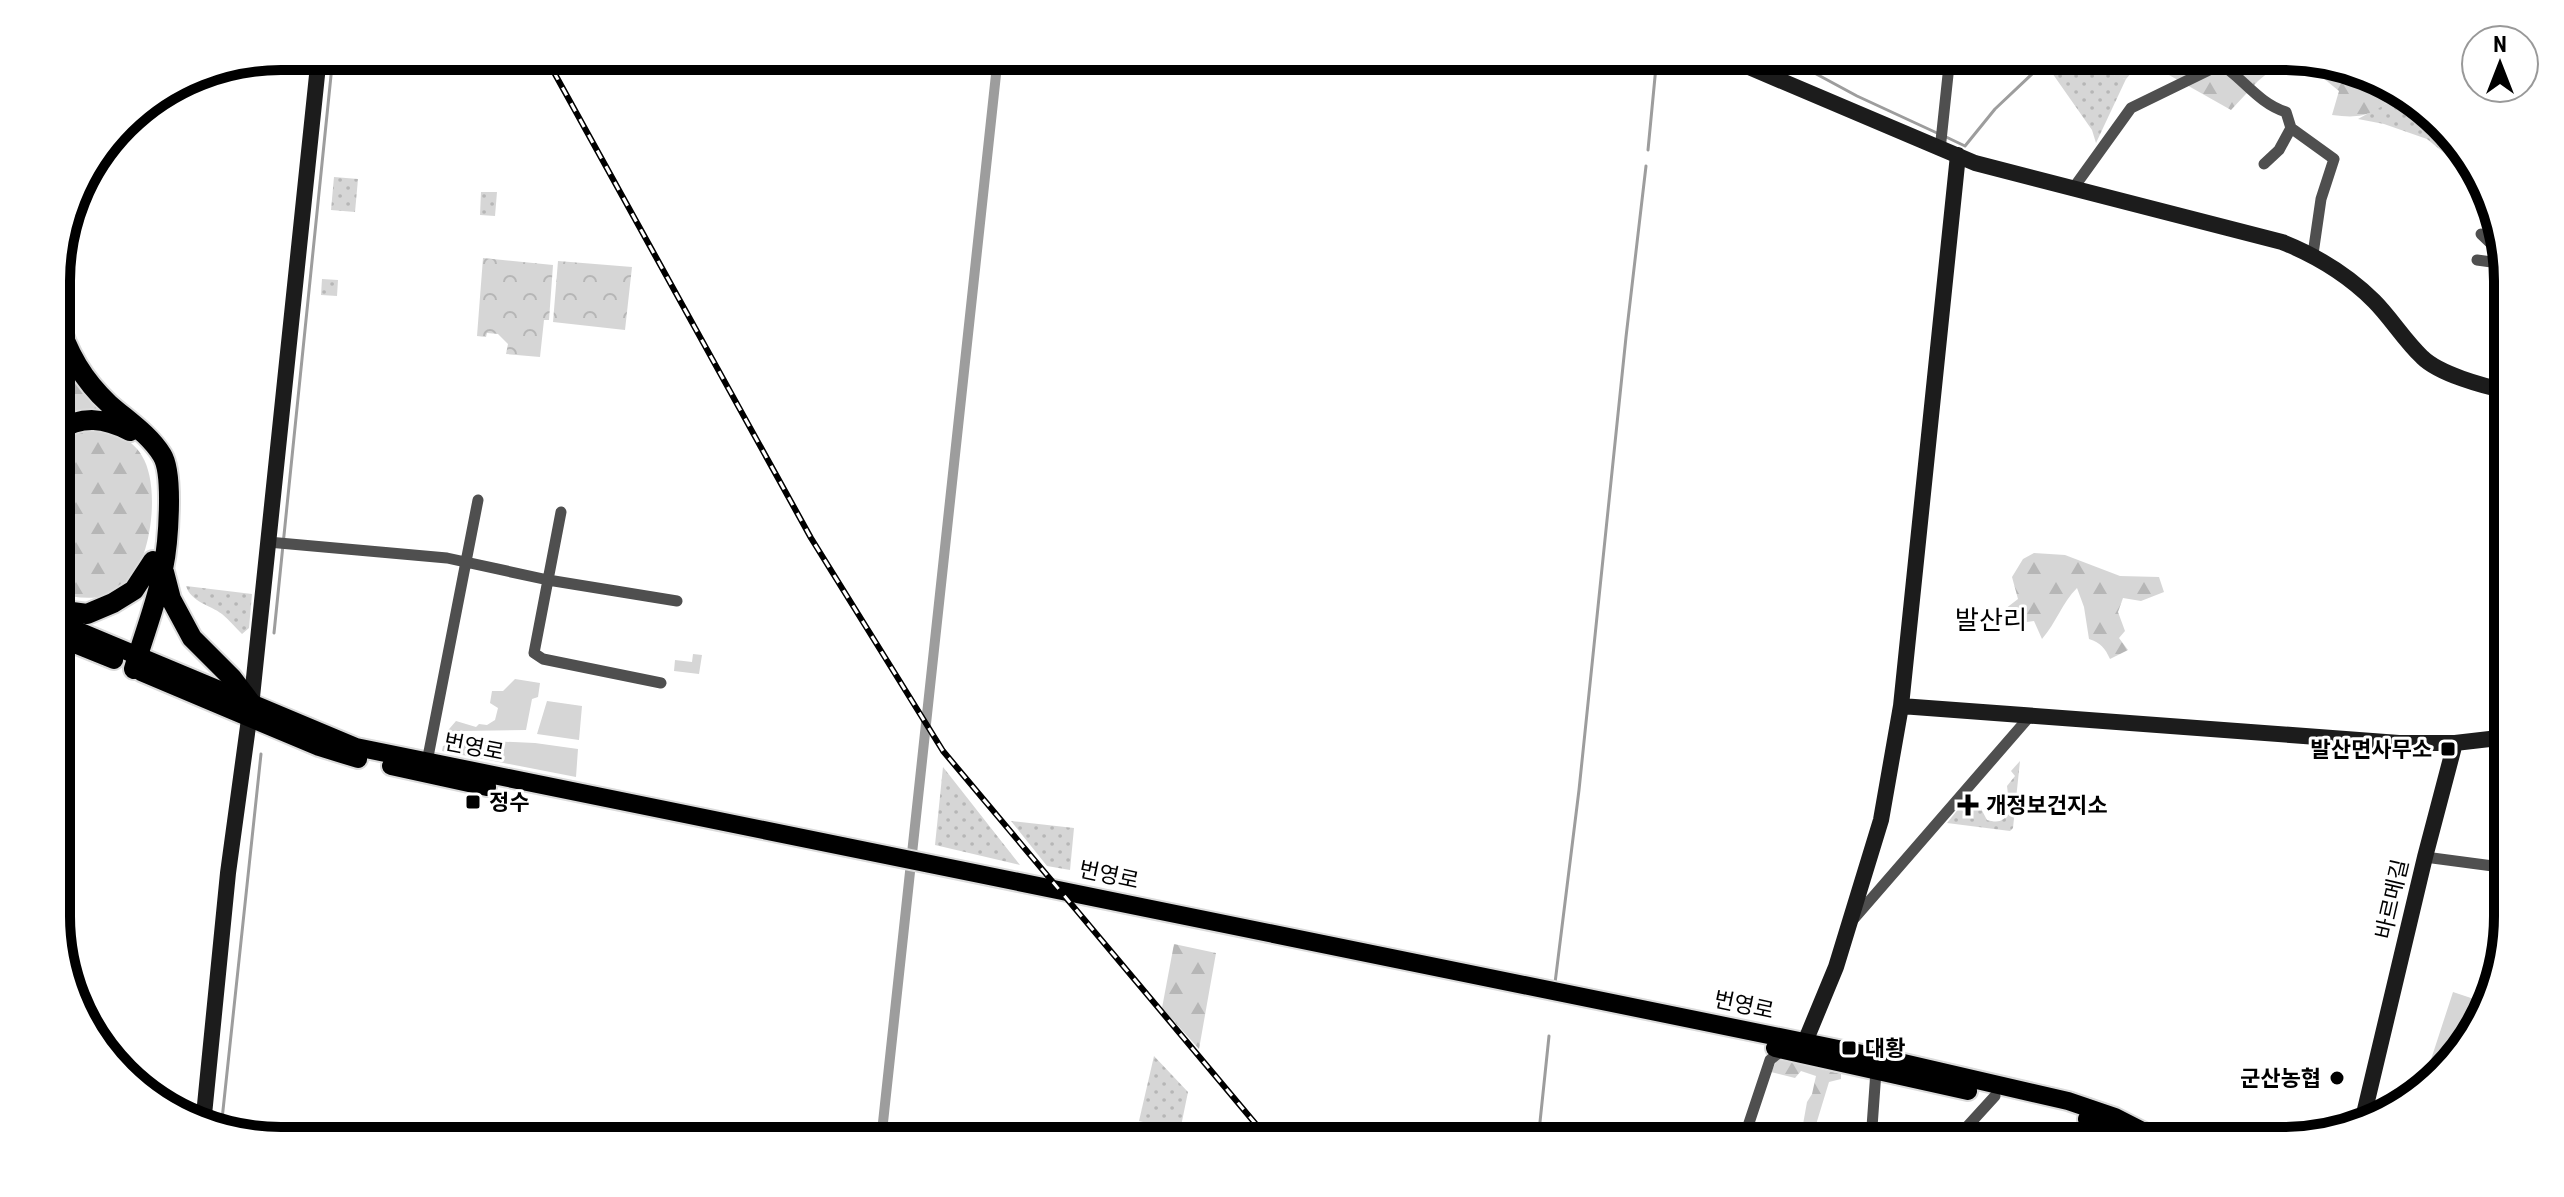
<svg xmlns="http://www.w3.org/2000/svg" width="2564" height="1197" font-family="'Roboto Condensed','Noto Sans KR',sans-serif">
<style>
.grass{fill:url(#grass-dots)}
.forest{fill:url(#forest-firs)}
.park{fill:url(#park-crowns)}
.garden{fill:#d6d6d6}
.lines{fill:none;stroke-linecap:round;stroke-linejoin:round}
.stream{stroke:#9d9d9d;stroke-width:3}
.canal{stroke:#9d9d9d;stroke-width:10}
.primary-casing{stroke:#dbdbdb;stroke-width:22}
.highway-casing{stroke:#dbdbdb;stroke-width:24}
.street{stroke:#4f4f4f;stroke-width:11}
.secondary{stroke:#1c1c1c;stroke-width:16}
.primary{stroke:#000;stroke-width:18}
.highway{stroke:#000;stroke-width:20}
.rail-casing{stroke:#000;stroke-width:6}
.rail{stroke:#fff;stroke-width:3;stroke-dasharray:9;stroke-linecap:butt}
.poi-dot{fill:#000;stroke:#fff;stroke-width:3}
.labels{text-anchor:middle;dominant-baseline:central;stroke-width:6;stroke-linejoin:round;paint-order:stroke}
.street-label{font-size:22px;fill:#000;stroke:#fff}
.poi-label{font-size:22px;font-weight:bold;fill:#000;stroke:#fff;text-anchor:start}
.quarter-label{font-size:26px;fill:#000;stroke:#fff}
.rim{fill:none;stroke:#000;stroke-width:10}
</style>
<defs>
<pattern id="grass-dots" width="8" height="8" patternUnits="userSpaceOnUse" patternTransform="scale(2)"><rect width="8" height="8" fill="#d6d6d6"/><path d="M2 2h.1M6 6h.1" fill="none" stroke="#b6b6b6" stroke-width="1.8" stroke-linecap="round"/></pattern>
<pattern id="forest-firs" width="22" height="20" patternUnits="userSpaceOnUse" patternTransform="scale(2)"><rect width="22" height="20" fill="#d6d6d6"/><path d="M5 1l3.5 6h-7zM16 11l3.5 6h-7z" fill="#b6b6b6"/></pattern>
<pattern id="park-crowns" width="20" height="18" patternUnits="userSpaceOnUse" patternTransform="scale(2)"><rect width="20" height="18" fill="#d6d6d6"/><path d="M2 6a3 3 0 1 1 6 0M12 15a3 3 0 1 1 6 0" fill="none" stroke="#b6b6b6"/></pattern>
</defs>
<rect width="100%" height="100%" fill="#fff"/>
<path class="grass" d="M2048 56H2112L2108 61 2115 76 2126 79 2096 143 2092 130 2043 60Z
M2397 94 2462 145 2476 179 2427 139 2384 124 2358 119 2385 104Z
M334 177 358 179 355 212 331 210Z
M481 192H497L495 216 480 215Z
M322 279 338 280 337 296 321 295Z
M186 586 252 594 249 628 242 634C236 628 229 620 222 614 210 605 191 602 186 586Z
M2020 761 2013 828 2010 831 1947 823 1968 797 1979 805 1987 820C1998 823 2003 822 2010 812L2007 786 2015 776 2011 771Z
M943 767 1020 865 935 845Z
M1011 821 1074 828 1070 870 1047 866Z
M1154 1056 1188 1092 1180 1131 1139 1121Z"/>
<path class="forest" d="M2112 56H2146L2126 79 2115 77 2108 60Z
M2191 56H2283L2287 57 2258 81 2231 110 2169 75Z
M2301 60 2369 73 2397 94C2373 115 2363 119 2332 115L2339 91Z
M57 342 111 415 57 425Z
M84 429 116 430C124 438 137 446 142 456 161 486 152 566 122 588 103 602 78 598 57 594V444Z
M2034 553 2065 555 2120 576 2159 577 2164 592 2141 601 2123 598 2118 612 2125 631 2119 638 2128 650 2110 659C2105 648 2101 643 2089 639L2084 607 2077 588C2062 603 2056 623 2042 639L2034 621 2012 624 2005 609 2018 599 2012 577 2023 559Z
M1174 944 1216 953 1199 1049 1162 1008Z
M1778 1058 1841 1074V1079L1829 1082 1811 1141H1800L1807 1102 1812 1094 1816 1076 1801 1071 1795 1078 1771 1072Z"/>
<path class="park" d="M483 258 553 265 549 320H544L540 357 506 354 508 344 498 334 487 333 486 337 477 336Z
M558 261 632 267 625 330 553 322Z"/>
<path class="garden" d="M693 654 702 655 699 674 674 671 675 660 692 662Z
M515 679 540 683 538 697 532 699 526 730 458 731 444 735 456 721 476 727 479 724 487 725 495 720 498 708 490 703 492 691H503Z
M547 701 582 706 579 740 537 734Z
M465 740 535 743 578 749 576 777 442 751 443 746Z
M2453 992 2489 1004 2423 1084Z"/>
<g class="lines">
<path class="stream" d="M1783 56 1857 96 1937 133
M1944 136 1965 146 1995 109 2051 56
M1648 150 1657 56
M274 633 333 56
M1555 983 1579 790 1626 337 1646 166
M221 1129 261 754
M1538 1141 1549 1036"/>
<path class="canal" d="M881 1141 998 56"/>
<g class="primary-casing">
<path id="primary" d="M57 622 356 747 1882 1058 2068 1101 2115 1117 2162 1141
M57 637 114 660
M141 672 319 747 358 759
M391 766 487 787
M1775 1048 1968 1091
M2087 1119 2130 1141"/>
</g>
<g class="highway-casing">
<path id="highway" d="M57 317C66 350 84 381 109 404 127 420 149 434 162 455 174 474 168 545 163 569 157 603 143 636 134 669
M57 431C83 415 104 418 130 431
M164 572 171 599 192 638 232 678 251 703
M57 610 87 614 113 603 134 590 153 561"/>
</g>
<path class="street" d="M2213 56 2215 60C2241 75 2257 103 2286 112L2291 128
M1940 150 1950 56
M2264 164 2279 150 2291 128 2334 159 2321 199 2313 254
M2072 190 2131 108 2211 69 2215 60
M2481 234 2506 258
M2477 260 2506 264
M561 512 534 653 543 659 661 683
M268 542 447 558 548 580 677 601
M427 762 478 500
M2425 857 2508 868
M1852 921 2030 716
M1743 1141 1770 1060 1782 1050
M1871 1141 1876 1071
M1954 1141 1995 1096"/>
<path class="secondary" d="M1723 56 1975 163 2282 242C2317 256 2347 274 2374 301 2391 318 2404 340 2422 357 2439 374 2483 386 2507 391
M1901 706 2399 743H2455
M1805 1042 1836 967 1881 820 1901 706 1958 155
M2363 1118 2425 857 2455 743 2507 737
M203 1125 228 873 252 697 319 56"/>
<use href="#primary" class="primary"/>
<use href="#highway" class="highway"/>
<g class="rail-casing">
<path id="rail" d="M545 56 811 538 943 751 1270 1141"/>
</g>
<use href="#rail" class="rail"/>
</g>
<g class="poi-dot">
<rect x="2440" y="741" width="16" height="16" rx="4"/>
<rect x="465" y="794" width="16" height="16" rx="4"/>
<path d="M1964 793h8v8h8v8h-8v8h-8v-8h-8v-8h8z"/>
<rect x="1841" y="1040" width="16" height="16" rx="4"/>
<circle cx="2337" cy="1078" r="8"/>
</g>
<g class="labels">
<g class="street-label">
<text transform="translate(474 747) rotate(11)">번영로</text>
<text transform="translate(1109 875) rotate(12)">번영로</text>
<text transform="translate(2392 899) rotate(-77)">바르메길</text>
<text transform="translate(1744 1005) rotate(12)">번영로</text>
</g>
<g class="poi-label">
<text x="2432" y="749" text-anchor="end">발산면사무소</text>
<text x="489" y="802">정수</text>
<text x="1986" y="805">개정보건지소</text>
<text x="1865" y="1048">대황</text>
<text x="2321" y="1078" text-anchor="end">군산농협</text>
</g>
<g class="quarter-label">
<text x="1991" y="620">발산리</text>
</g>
</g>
<path d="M0 0H2564V1197H0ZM281 70H2283A211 211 0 0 1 2494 281V916A211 211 0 0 1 2283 1127H281A211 211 0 0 1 70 916V281A211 211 0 0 1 281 70Z" fill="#fff" fill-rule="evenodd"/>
<path class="rim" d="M281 70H2283A211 211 0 0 1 2494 281V916A211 211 0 0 1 2283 1127H281A211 211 0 0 1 70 916V281A211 211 0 0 1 281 70Z"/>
<g transform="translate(2500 64)"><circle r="38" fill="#ffffff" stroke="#999999" stroke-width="2"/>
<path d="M0-6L14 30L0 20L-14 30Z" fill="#000000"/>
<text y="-12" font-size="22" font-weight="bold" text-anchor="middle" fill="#000000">N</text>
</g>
</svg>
